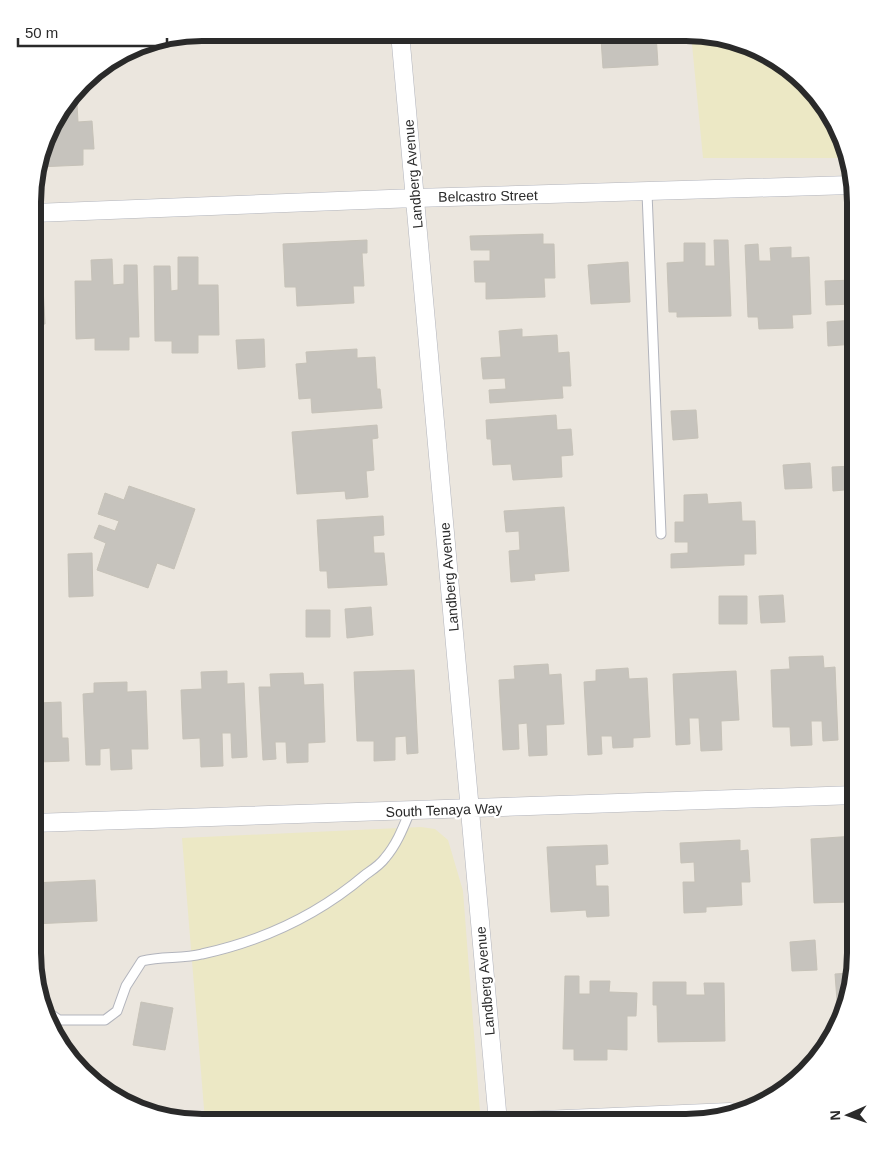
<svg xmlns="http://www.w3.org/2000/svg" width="888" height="1155" font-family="Helvetica,sans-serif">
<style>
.sand{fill:#ece8c5}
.building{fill:#c6c3bd;stroke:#c6c2b8}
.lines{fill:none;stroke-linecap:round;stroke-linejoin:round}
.lane-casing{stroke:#b2b4bc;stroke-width:11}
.street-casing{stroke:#b2b4bc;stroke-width:19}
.lane{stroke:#fff;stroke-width:9}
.street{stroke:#fff;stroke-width:18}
.labels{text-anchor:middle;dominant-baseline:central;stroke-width:4.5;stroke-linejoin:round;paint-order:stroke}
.street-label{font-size:14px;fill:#2a2a2a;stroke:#fff}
.rim{fill:none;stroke:#2a2a2a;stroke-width:6}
</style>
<rect width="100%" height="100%" fill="#ebe6de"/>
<path class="sand" d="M691 34H708L789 67 838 127 845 158H703Z
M421 827 435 829 448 840 463 891 480 1112 293 1121H205L182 838Z"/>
<path class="building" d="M628 34H656L658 65 603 68 601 39 628 38Z
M77 104 78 122 92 121 94 149H83V165L38 167 55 118 66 105Z
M543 234V244H554L555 278H544L545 297 486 299V282H475L474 261H490V250H471L470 236Z
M367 240V253H362L364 286H353L354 303 297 306 296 287H285L283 244Z
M714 240H728L731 316 677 317V312H669L667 263 684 262V243H705V266H715Z
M758 244 759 261H771L770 248 791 247V258L809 257 811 314 792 315 793 328 759 329 758 317H748L745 245Z
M34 249H41L45 324 34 325Z
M178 257H198V285H218L219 335H198V353H172V341H155L154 266H170L171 291 178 290Z
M112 259 113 285 124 284V265H137L139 337H129V350H95V338L76 339 75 281H92L91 260Z
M628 262 630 302 591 304 588 265Z
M855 280V304L826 305 825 281Z
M854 320 855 344 828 346 827 322Z
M522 329V337L557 335 558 353 569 352 571 386H562L563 398 490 403 489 390 506 389 505 378 483 379 481 358 501 357 499 331Z
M264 339 265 367 238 369 236 340Z
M357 349V358L375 357 377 389H380L382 408 312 413 311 398 299 399 296 364 307 363 306 352Z
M696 410 698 438 673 440 671 411Z
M556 415 557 430 571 429 573 455 561 456 562 477 513 480 511 464 493 465 491 439H487L486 420Z
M377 425 378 438 372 439 374 470 366 471 368 497 346 499 345 491 297 494 292 432Z
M810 463 812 488 785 489 783 465Z
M855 466V489L833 491 832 467Z
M129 486 195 509 174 569 157 563 148 588 97 570 106 543 94 538 99 525 115 531 119 521 98 514 105 493 124 500Z
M707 494 708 504 741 502 742 521H755L756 554H744V565L671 568V554L688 553V542H675V522H684V495Z
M564 507 569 571 534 574 535 580 511 582 509 551 520 550 519 531 506 532 504 511Z
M383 516 384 535 373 536 374 553H384L387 585 328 588 327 571H320L317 520Z
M92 553 93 596 69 597 68 554Z
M783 595 785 622 761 623 759 596Z
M719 596H747V624H719Z
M371 607 373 635 347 638 345 609Z
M306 610H330V637H306Z
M823 656 824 668 835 667 838 740 823 741 822 721H811L812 745 791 746 790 727H773L771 670 790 669 789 657Z
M548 664 549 675 561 674 564 724 546 725 547 755 529 756 527 723 518 724 519 749 503 750 499 680 515 679 514 666Z
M628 668 629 679 647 678 650 737 633 738V747L613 748 612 736H601L602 754 588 755 584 682 596 681V670Z
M850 668H855V739H852Z
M414 670 418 753 407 754 406 736 395 737V760L374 761V741H357L354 672Z
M227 671V684L244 683 247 757 232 758 231 733H222L223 766 201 767 200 738 183 739 181 690 202 689 201 672Z
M736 671 739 720 721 721 722 750 701 751 699 718H689L690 744 676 745 673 674Z
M303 673 304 685 323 684 325 742 308 743V762L287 763 286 742H275L276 759 263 760 259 687H271L270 674Z
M127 682V692L146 691 148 749H131L132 769 111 770 110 748 100 749V765H86L83 694 94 693V683Z
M33 697H38V703L61 702 62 738H68L69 761 37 762 36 751H33Z
M855 836V907H848V902L814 903 811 839Z
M740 840V851L748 850 750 882H741L742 905 706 907V912L684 913 683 882H695L694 862 681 863 680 843Z
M607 845 608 864 595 865 596 886H608L609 916 587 917 586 910 551 912 547 847Z
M95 880 97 921 33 924V883Z
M815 940 817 970 792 971 790 942Z
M850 973 851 977 838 1014 835 974Z
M565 976H579V994H590V981H610L609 992 637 993 636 1016H627V1050L607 1049V1060H574V1049H563Z
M653 982H686V995H705L704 983H724L725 1041 658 1042 657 1005H653Z
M141 1002 173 1008 165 1050 133 1045Z"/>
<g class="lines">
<g class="lane-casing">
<path id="lane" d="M647 193 661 534
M46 1011 59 1020H105L117 1011 126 986 142 961C162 956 183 959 202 954 262 941 319 914 365 875 372 870 380 865 385 858 397 844 403 828 410 811"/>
</g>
<g class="street-casing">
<path id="street" d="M400 33 498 1122
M34 213 415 198 851 185
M33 823 855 795
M497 1122 730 1112"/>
</g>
<use href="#lane" class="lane"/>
<use href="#street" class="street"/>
</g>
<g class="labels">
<g class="street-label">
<text transform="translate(413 174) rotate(-95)">Landberg Avenue</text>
<text transform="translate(488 196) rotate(-1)">Belcastro Street</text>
<text transform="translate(449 577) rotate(-95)">Landberg Avenue</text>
<text transform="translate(444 810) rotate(-2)">South Tenaya Way</text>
<text transform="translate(485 981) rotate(-95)">Landberg Avenue</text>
</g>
</g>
<path d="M0 0H888V1155H0ZM202 41H686A161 161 0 0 1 847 202V953A161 161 0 0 1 686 1114H202A161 161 0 0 1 41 953V202A161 161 0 0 1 202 41Z" fill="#fff" fill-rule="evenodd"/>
<path class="rim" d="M202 41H686A161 161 0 0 1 847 202V953A161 161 0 0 1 686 1114H202A161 161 0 0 1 41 953V202A161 161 0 0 1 202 41Z"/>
<g transform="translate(848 1115) rotate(268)" stroke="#ffffff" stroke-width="4" paint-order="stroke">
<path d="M0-4L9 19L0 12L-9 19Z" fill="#2a2a2a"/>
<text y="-8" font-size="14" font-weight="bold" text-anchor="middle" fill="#2a2a2a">N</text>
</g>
<path d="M18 38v8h149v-8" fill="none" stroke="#2a2a2a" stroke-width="2.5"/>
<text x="25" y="38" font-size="15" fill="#2a2a2a" stroke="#ffffff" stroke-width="4" paint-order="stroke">50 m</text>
</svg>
